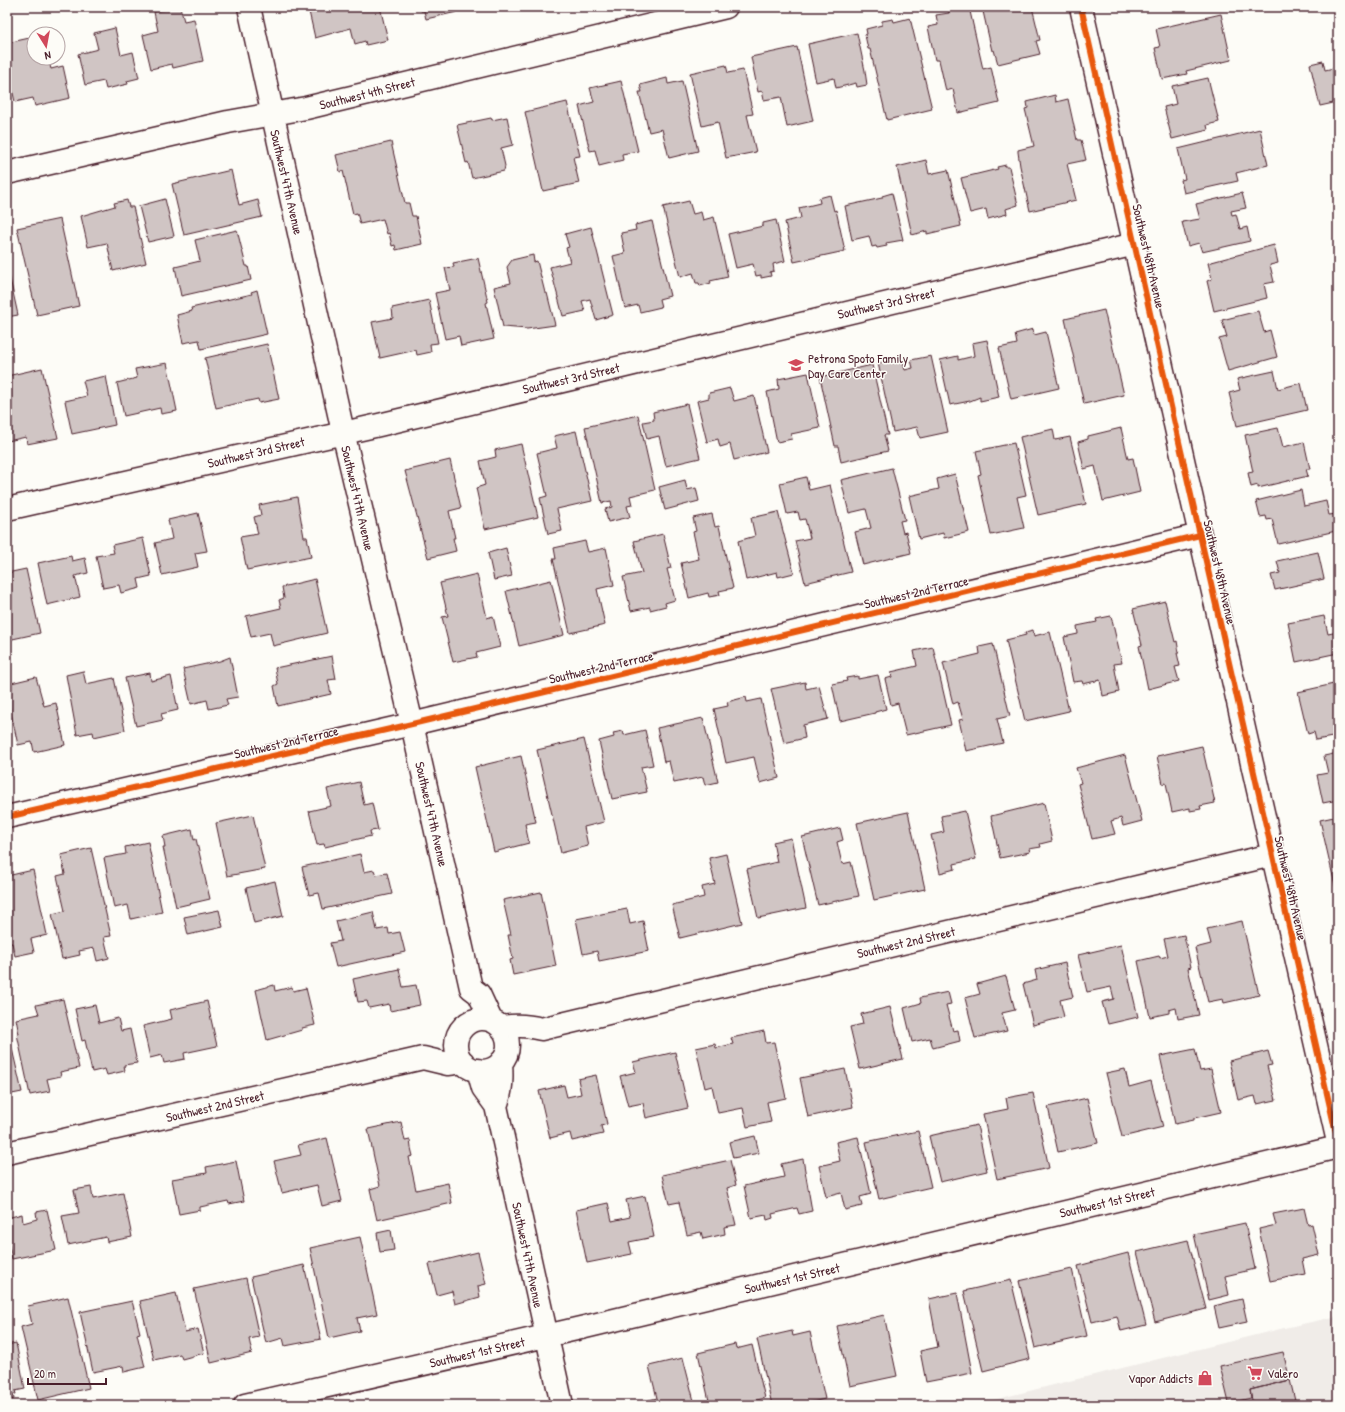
<svg xmlns="http://www.w3.org/2000/svg" width="1345" height="1412" font-family="'Patrick Hand',sans-serif">
<style>
.built{fill:#f0ece8}
.building{fill:#d0c5c4;stroke:#4a1f2b}
.lines{fill:none;stroke-linecap:round;stroke-linejoin:round}
.minor-casing{stroke:#4a1f2b;stroke-width:25}
.minor{stroke:#fdfcf7;stroke-width:22}
.cycleway-casing{stroke:#fdfcf7;stroke-width:8}
.cycleway{stroke:#e8590c;stroke-width:6}
.labels{text-anchor:middle;dominant-baseline:central;stroke-width:3;stroke-linejoin:round;paint-order:stroke}
.street-label{font-size:13px;fill:#4a1f2b;stroke:#fdfcf7}
.poi-label{font-size:13px;fill:#4a1f2b;stroke:#fdfcf7;text-anchor:start}
</style>
<rect width="100%" height="100%" fill="#fdfcf7"/>
<filter id="ink" filterUnits="userSpaceOnUse"><feTurbulence type="fractalNoise" baseFrequency=".025" numOctaves="2"/><feDisplacementMap in="SourceGraphic" scale="8" xChannelSelector="R" yChannelSelector="G"/><feConvolveMatrix kernelMatrix="1 2 1 2 8 2 1 2 1" color-interpolation-filters="sRGB"/></filter>
<g filter="url(#ink)">
<path class="built" d="M1338 1316V1405H973L1280 1329Z"/>
<path class="building" d="M177 7H180L184 21 194 19 203 61 173 68 172 64 151 69 143 35 158 31 154 12Z
M308 7H380L388 40 366 45 365 41 355 44 351 28 315 38Z
M420 7H456L457 12 426 19 424 11H421Z
M948 7H969L983 69 991 67 999 103 958 113 953 89 946 91 939 60H935L928 27 938 25 936 15 949 13Z
M982 7H1032L1040 40 1036 41 1040 54 998 64 994 50 992 51Z
M1221 14 1231 60 1186 71 1187 74 1162 79 1155 48 1160 47 1156 29Z
M910 18 932 109 887 120 870 49H868L865 35 867 34 866 29 882 25V21L893 19 894 22Z
M115 28 121 55 133 52 139 78 127 81 128 84 106 89 104 81 85 85 78 54 98 49 94 33Z
M857 33 865 71 867 85 857 87 856 83 836 88 834 78 816 82 808 44Z
M34 37V58H48L51 69 63 66 70 98 35 106 33 98 15 102 7 66V43Z
M797 47 813 121 787 127 781 97 764 100 762 91 758 92 751 57Z
M1323 61 1325 70 1338 67V102L1320 106 1310 64Z
M726 65 728 73 743 70 753 114 747 115 756 152 726 158 718 122 702 126 690 73Z
M667 78 668 84 682 81 698 151 669 158 662 129 649 132 639 92H642L640 85Z
M1208 78 1219 122 1207 125 1208 130 1172 139 1164 107 1176 104 1172 86Z
M621 81 638 151 622 154 623 160 599 166 595 150 590 151 579 106 594 102 590 88Z
M1055 95 1056 102 1068 99 1077 140H1081L1086 160 1067 164 1076 200 1030 211 1020 166 1018 152V150L1034 146 1025 109 1028 108 1027 102Z
M567 102 580 156 573 157 579 183 543 191 525 112Z
M507 117 513 145 501 148 505 166 504 171 472 178 468 162 466 163 457 125 491 118 492 120Z
M1260 129 1268 165 1236 173 1238 181 1184 193 1181 180 1185 179 1178 149Z
M391 142 405 203H409L412 216H416L422 244 396 250 395 245 392 246 389 233 387 234 383 219 360 224 357 213 353 214 343 171 340 172 336 155Z
M926 160 929 174 948 170 961 226 927 234V231L912 235 897 167Z
M1006 165V167H1009L1018 205 1006 209 1007 214 988 219 986 209 970 213 961 178 998 169 997 167Z
M231 170 239 205 258 200 262 217 184 235 172 184Z
M892 193 903 240 886 243 887 246 877 248 876 246 872 247 869 236 852 240 845 206 882 198V196Z
M1242 193 1246 208 1231 211 1232 215 1236 214 1240 229 1247 227 1250 241 1202 252 1199 243 1188 246 1182 222 1200 219 1196 204Z
M830 195 834 211 836 210 845 251 794 262 785 222 801 218 799 208 820 203 819 198Z
M165 199 174 236 148 242 139 206Z
M127 200 129 207H133L146 263 113 271 107 243 88 247 81 216 115 206 114 203Z
M689 201 693 214 701 212 703 220 714 217 728 277 710 281 711 283 700 286 699 283H696L693 273 680 277 663 207Z
M60 219 79 306 37 315 17 228Z
M776 220 785 261 773 264 774 271 770 272 771 276 761 278V275L756 276 753 264 736 268 728 234 763 226V223Z
M652 221 670 296 659 299 661 307 640 312 638 305 625 308 613 256 625 253 621 233 636 230 635 225Z
M591 227 613 315 596 320 590 299 582 301 585 311 563 316 550 267 570 262 566 248 569 247 565 234Z
M237 230 246 266H248L251 280 181 296 175 267 200 261 195 240Z
M1274 245 1278 263 1270 265 1274 282 1264 284 1267 298 1214 311 1207 281 1212 279 1208 263Z
M533 255 534 262 537 261 545 293H547L555 325 527 329 503 327 494 287 511 283 507 267 512 260Z
M478 258 488 302 486 303 494 339 461 346 459 336 445 339 435 293 450 290 445 268 454 267 453 263Z
M7 265 18 315 7 317Z
M257 290 267 334 201 349 199 340 183 343 177 315 192 311 191 308 252 294 251 292Z
M429 300 438 343 430 344 431 352 417 355 416 350 380 358 372 322 393 318 392 308Z
M1104 310 1124 395 1084 404 1065 319Z
M1258 311 1264 332 1270 330 1277 357 1228 371 1219 339 1227 337 1222 320Z
M1033 329 1034 335 1046 332 1059 388 1011 399 999 348 1017 344 1015 334Z
M987 340 999 397 980 401V397L970 401 950 405 940 360 958 356V360L974 356 972 343Z
M267 344 279 399 259 403 258 399 216 408 205 358Z
M931 356 948 432 920 438 917 427 893 432 878 363 902 358 905 370 913 368 911 360Z
M167 363 177 411 161 414 160 408 124 416 117 383 137 378 135 369Z
M872 365 888 435H884L888 451 841 462 838 446H835L820 377Z
M42 368 58 438 27 444 26 437 8 441 7 376Z
M1274 371 1278 389 1301 383 1307 410 1237 426 1229 393 1240 390 1237 379Z
M808 373 820 428 791 434 792 439 777 442 767 392 779 389 778 379Z
M106 376 115 425 72 434 65 401 87 396 83 381Z
M730 388 734 401 754 396 767 452 734 460 730 444 720 447 718 439 707 442 697 401 709 398V393Z
M687 404 700 458 666 466 659 436 647 439 643 422 654 420 653 412Z
M638 415 655 490 630 496 632 505 627 506 630 517 608 522 605 509 612 507 611 501 602 503 585 427Z
M1121 428 1128 459 1133 458 1140 492 1103 501 1095 466 1084 469 1078 442 1088 439V436Z
M1278 428 1283 447 1304 442 1310 469H1306L1308 476 1258 488V485L1251 487 1248 473 1253 472 1245 435Z
M1053 429 1055 440 1070 437 1086 504 1038 515 1020 437Z
M576 431 592 501 557 509 562 531 548 534 540 498 547 496 537 453 557 448 554 436Z
M1014 443 1026 495 1017 497 1024 528 991 535 978 475 981 474 976 451Z
M521 444 538 517 485 529 476 488 485 485 480 461 496 457 495 450Z
M450 460 461 508 449 511 455 538H453L456 551 428 558 405 471Z
M892 468 905 520 900 521 903 533 906 532 911 553 863 565 855 532 871 528 866 509 849 513 841 480Z
M955 474 969 532 944 538 943 533 919 539 909 496 939 489 937 479Z
M806 477 809 490 830 485 851 572 805 583 795 541 810 538 805 519 800 520 798 512 787 514 780 483Z
M685 480 687 490 696 488 699 501 665 510 659 487Z
M1301 490 1304 506 1326 501 1329 515 1337 514 1338 526H1335L1336 531 1278 544 1272 519 1267 520 1266 516 1260 517 1256 501Z
M297 497 304 537H307L311 557 247 570 240 537 258 534 254 517 261 515 259 505Z
M778 512 794 573 778 577 777 572 746 580 738 541 755 536 751 518Z
M198 513 207 551 195 553 198 567 162 575 155 543 172 539 168 520Z
M712 514 715 527 719 526 733 588 719 591 720 595 709 597 708 593 689 598 681 563 699 559 693 532 696 531 693 518Z
M663 534 671 568 667 569 675 600 665 603 666 606 650 610V607L631 611 623 577 642 573 634 541Z
M143 538 151 576 138 579 140 588 121 593 119 585 103 588 96 556 114 553 112 545Z
M585 541 588 552 606 548 614 585 597 589 605 625 570 633 553 559H556L554 548Z
M506 548 512 576 494 580 488 553Z
M1318 552 1324 579 1275 590 1271 575 1280 573 1277 561Z
M71 556 72 561 85 558 88 573 75 576 80 597 47 605 38 563Z
M26 569 40 633 8 640 7 573Z
M477 574 487 618 493 616 500 647 476 653 477 657 453 662 442 617 448 616 440 583Z
M315 579 327 633 273 646 270 633 251 637 246 616 281 608 279 600 284 598 282 587Z
M551 580 564 635 519 646 506 591Z
M1165 601 1175 642 1177 641 1179 653H1177L1180 666 1175 667 1179 681 1148 689 1139 646 1142 645 1133 609Z
M1111 616 1122 663 1114 664 1119 692 1103 696 1100 680 1083 684 1082 681 1073 682 1064 637 1078 634 1077 626 1097 622 1096 619Z
M1324 616 1328 634 1338 632V653L1296 662 1288 623Z
M1033 630 1034 636 1050 632 1069 711 1025 721 1006 640 1026 635 1025 632Z
M993 644 1010 716 997 719 1003 743 966 751 959 720 963 719 958 702 953 704 943 663 980 654 979 647Z
M933 647 951 725 906 735 898 703 891 705 885 679 892 677 891 672 917 666 914 651Z
M332 656 336 679 328 680 331 694 278 706 274 686 278 684 275 668Z
M230 657 238 697 226 699 228 705 209 709 207 700 191 704 183 669 220 661Z
M83 671 86 684 114 678 125 730 94 737 93 732 77 735 66 675Z
M150 673 151 681 171 676 178 710 161 714 163 720 136 726 125 678Z
M878 675 886 709 875 712V713L840 721 832 684 847 681 846 678 858 676V679Z
M36 677 44 706 56 703 65 745 34 752 32 742 18 745 7 695V684Z
M805 682 806 689 819 686 828 719 803 725 805 738 784 743 771 689Z
M1338 683V736L1316 740 1314 732 1308 734 1298 692Z
M746 697 747 702 761 699 779 778 760 783 754 757 726 763 714 709 728 706 727 702Z
M703 718 718 782 705 785 703 777 674 783 669 761 664 762 657 728Z
M645 730 653 765 641 767 647 792 612 799 599 741 614 737 613 733 623 731 624 735Z
M584 739 604 822 584 827 588 846 561 853 537 750Z
M1202 746 1215 803 1200 806 1201 809 1190 811V808L1172 812 1166 783 1163 784 1157 756Z
M1338 753V800L1323 803 1317 775 1328 773 1324 756Z
M1125 755 1142 821 1123 826 1121 818 1111 821 1115 834 1092 839 1078 784 1081 783 1076 768Z
M521 756 536 822 525 824 529 843 494 852 475 767Z
M359 782 364 805 372 803 378 830 370 831 371 836 325 847 324 844 317 845 309 811 331 806 327 789Z
M1044 803 1052 841 1040 844 1041 847 1029 849 1030 852 1000 858 991 816Z
M965 811 976 859 954 864 955 869 940 873 931 835 944 832 941 816Z
M908 812 925 889 874 900 857 823Z
M253 815 265 869 227 876 216 823Z
M1338 816V894H1337L1320 820Z
M840 828 843 840 837 842 842 864 851 862 859 896 818 905 802 837Z
M192 829 194 840 196 839 210 899 176 907 163 847H165L163 836Z
M791 838 806 908 758 918 747 869 777 862 773 842Z
M148 842 162 912 131 919 128 905 114 908 104 858 126 854 125 847Z
M91 848 111 936 104 937 109 958 97 961 94 948 79 951 80 955 62 959 52 914 65 911 57 876 65 874 61 855Z
M360 854 364 872 374 870 376 875 387 873 392 894 323 909 319 893 309 895 302 867Z
M726 854 742 923 680 938 672 905 704 897 702 887 715 884 709 858Z
M33 870 47 935 31 939 34 952 15 956 12 943 7 944V876Z
M275 881 283 916 254 923 246 888Z
M541 892 556 966 513 975 510 960 513 959 508 935H511L503 900Z
M627 909 630 924 643 921 649 951 599 961 597 951 583 954 576 919Z
M219 910 223 927 188 935 184 917Z
M373 912 377 930 388 928 389 934 400 932 405 952 336 967 330 943 341 941 336 921Z
M1242 921 1259 995 1224 1003 1223 999 1208 1002 1195 948 1211 944 1207 929Z
M1184 935 1191 967 1188 968 1199 1015 1178 1019 1176 1008 1169 1010V1013L1150 1017 1138 961 1159 956 1160 958 1168 956 1164 939Z
M1121 945 1138 1017 1108 1024 1102 1002 1114 999 1111 987 1087 992 1078 955Z
M1065 963 1073 997 1060 1000 1064 1017 1033 1025 1023 984 1037 980 1035 970Z
M399 969 403 987 416 985 420 1005 390 1011 389 1004 369 1008 367 1001 358 1002 353 979Z
M1006 976 1015 1010 1002 1013 1007 1031 975 1038 965 998 980 994 977 984Z
M274 985 275 991 292 987 293 991 306 988 315 1025 302 1028V1030L267 1040 256 990Z
M948 992 951 1004 946 1005 953 1031 958 1030 960 1041 933 1048 930 1038 912 1042 904 1008 921 1003 920 998Z
M63 999 79 1068 60 1072 61 1076 47 1079 50 1091 30 1095 17 1034H19L16 1019 39 1014 36 1005Z
M207 1001 217 1046 184 1053 185 1059 164 1063 162 1055 150 1058 143 1026 172 1019 170 1010Z
M95 1005 99 1023 118 1018 121 1031 130 1029 137 1063 124 1065 125 1071 107 1075 105 1069 92 1072 85 1040 82 1041 75 1009Z
M890 1007 903 1059 860 1069 850 1027 863 1024 861 1014Z
M7 1027 22 1092 7 1095Z
M764 1031 766 1043 774 1042 786 1098 767 1102 771 1122 747 1127 743 1108 718 1113 712 1086 705 1088 696 1048 715 1044 716 1048 733 1044 731 1038Z
M1195 1049 1200 1071 1211 1069 1221 1112 1194 1118V1120L1175 1124 1160 1056Z
M1268 1051 1272 1065 1267 1066 1276 1100 1257 1104 1255 1096 1238 1100 1229 1061Z
M675 1052 688 1108 646 1118 643 1103 628 1106 620 1076 636 1072 633 1062Z
M845 1069 853 1107 808 1117 800 1078Z
M1125 1069 1129 1087 1151 1081 1163 1127 1122 1137 1106 1073Z
M596 1075 607 1124 601 1126 603 1134 572 1141 570 1133 550 1138 539 1091 564 1085 567 1097 581 1094 578 1079Z
M1033 1093 1049 1168 997 1179 983 1114 1008 1109 1006 1098Z
M1087 1098 1098 1143 1058 1152 1048 1107Z
M401 1122 405 1141 410 1140 411 1148 413 1156 409 1157 416 1190 448 1183 452 1203 377 1220 370 1189 380 1186 368 1129Z
M977 1125 987 1171 940 1182 929 1136Z
M918 1131 931 1187 879 1199 866 1142Z
M755 1136 759 1153 733 1158 729 1142Z
M858 1137 871 1194 860 1197 862 1206 845 1210 841 1193 826 1197 819 1166 840 1161 836 1142Z
M327 1138 342 1201 322 1206 317 1185 282 1193 274 1161 301 1155 298 1145Z
M803 1159 812 1211 799 1214 797 1208 772 1214 773 1218 767 1220 766 1215 751 1218 744 1186 784 1177 781 1164Z
M730 1160 736 1185 727 1188 736 1225 724 1227 725 1234 703 1239 701 1232 687 1235 679 1202 669 1204 662 1175Z
M236 1161 244 1201 229 1204 228 1201 200 1207V1210L179 1214 172 1179 207 1173 206 1167Z
M91 1187 93 1199 123 1193 132 1237 107 1242 106 1237 68 1245 62 1216 79 1213 74 1190Z
M645 1196 654 1237 629 1242 632 1254 587 1263 576 1210 608 1203 612 1221 630 1217 626 1200Z
M1304 1208 1308 1225 1312 1224 1319 1255 1302 1259 1305 1274 1270 1281 1259 1229 1276 1225 1273 1214Z
M47 1210 56 1250 12 1259 7 1236V1218L22 1214 23 1223 37 1219 36 1212Z
M1245 1223 1255 1269 1225 1276 1229 1295 1209 1300 1194 1234Z
M391 1230 394 1250 380 1252 377 1233Z
M360 1237 377 1314 357 1318 360 1331 329 1338 310 1248Z
M1188 1240 1206 1309 1155 1322 1137 1252Z
M478 1252 486 1284 478 1286 480 1297 455 1304 452 1291 437 1295 429 1264Z
M1128 1253 1146 1325 1121 1331 1117 1316 1092 1322 1078 1266Z
M304 1265 321 1339 285 1346 283 1338 266 1343 251 1277Z
M1072 1269 1087 1336 1035 1348 1019 1281Z
M246 1278 259 1337 249 1339 252 1353 211 1363 194 1289Z
M1011 1280 1030 1359 983 1371 964 1291Z
M176 1293 185 1332 198 1329 204 1353 182 1359 180 1354 154 1360 140 1301Z
M957 1293 972 1373 926 1382 920 1351 938 1347 929 1299Z
M68 1297 89 1388 38 1400 21 1327 32 1324 28 1306Z
M1242 1299 1247 1322 1219 1328 1214 1306Z
M132 1301 140 1333 137 1334 145 1367 124 1372 123 1366 93 1372 80 1312Z
M884 1315 897 1376 850 1386 837 1326Z
M792 1331 793 1336 810 1332 825 1399 799 1405H772L757 1339Z
M16 1343 25 1389 15 1391 16 1394H13L14 1399 7 1401V1345Z
M735 1344 736 1349 752 1345 765 1398 736 1405H710L698 1353Z
M1283 1352 1290 1380 1250 1390 1251 1398 1229 1403 1220 1366Z
M683 1358 695 1405H642L641 1402 657 1398 649 1366Z
M1290 1380 1296 1405H1253L1250 1390Z
M1136 1401 1137 1405H1120Z"/>
<g class="lines">
<g class="minor-casing">
<path id="minor" d="M249 7 343 432 412 724 471 988 479 994 491 1020
M1081 7 1200 535 1338 1142
M7 173 228 122 306 108 726 7
M7 509 379 425 1135 244
M7 817 412 724 1200 535
M456 1045a26 26 0 1 1 52 0a26 26 0 1 1-52 0Z
M501 1027C515 1025 527 1025 541 1029L1272 855
M478 1070 483 1088 496 1106 562 1405
M496 1106C502 1091 502 1077 501 1062
M7 1153 423 1058 448 1064 463 1062
M245 1405 585 1327 1338 1147"/>
</g>
<use href="#minor" class="minor"/>
<g class="cycleway-casing">
<path id="cycleway" d="M1081 7 1200 535 1338 1142
M7 817 412 724 1200 535"/>
</g>
<use href="#cycleway" class="cycleway"/>
</g>
</g>
<defs>
<g id="school-bare" transform="scale(1.2)"><path d="M0-5L7-2L0 1L-7-2ZM-4 1L0 2.5L4 1V4Q0 6-4 4Z" fill="#d1495b" stroke="#fdfcf7" stroke-width="2.5" paint-order="stroke"/></g>
<g id="supermarket-bare" transform="scale(1.2)"><path d="M-6-5.5h2.5l.6 2H6L4.5 2H-2.5L-4.4-4H-6ZM-1.5 3.2a1.3 1.3 0 1 0 .1 0ZM3 3.2a1.3 1.3 0 1 0 .1 0Z" fill="#d1495b" stroke="#fdfcf7" stroke-width="2.5" paint-order="stroke"/></g>
<g id="shop-bare" transform="scale(1.2)"><path d="M-5-2.5h2.3a2.7 3.5 0 0 1 5.4 0H5L5.5 6h-11ZM-1.5-2.5h3a1.5 2.3 0 0 0-3 0Z" fill="#d1495b" stroke="#fdfcf7" stroke-width="2.5" paint-order="stroke"/></g>
</defs>
<g fill-rule="evenodd">
<use href="#school-bare" x="796" y="365"/>
<use href="#supermarket-bare" x="1255" y="1373"/>
<use href="#shop-bare" x="1205" y="1378"/>
</g>
<g class="labels">
<g class="street-label">
<text transform="translate(367 93) rotate(-14)">Southwest 4th Street</text>
<text transform="translate(287 182) rotate(77)">Southwest 47th Avenue</text>
<text transform="translate(1149 256) rotate(77)">Southwest 48th Avenue</text>
<text transform="translate(886 303) rotate(-13)">Southwest 3rd Street</text>
<text transform="translate(571 378) rotate(-13)">Southwest 3rd Street</text>
<text transform="translate(256 452) rotate(-13)">Southwest 3rd Street</text>
<text transform="translate(358 498) rotate(77)">Southwest 47th Avenue</text>
<text transform="translate(1220 572) rotate(77)">Southwest 48th Avenue</text>
<text transform="translate(916 592) rotate(-13)">Southwest 2nd Terrace</text>
<text transform="translate(601 667) rotate(-13)">Southwest 2nd Terrace</text>
<text transform="translate(286 742) rotate(-13)">Southwest 2nd Terrace</text>
<text transform="translate(432 814) rotate(77)">Southwest 47th Avenue</text>
<text transform="translate(1291 888) rotate(77)">Southwest 48th Avenue</text>
<text transform="translate(906 942) rotate(-13)">Southwest 2nd Street</text>
<text transform="translate(215 1106) rotate(-13)">Southwest 2nd Street</text>
<text transform="translate(1107 1202) rotate(-13)">Southwest 1st Street</text>
<text transform="translate(528 1255) rotate(78)">Southwest 47th Avenue</text>
<text transform="translate(792 1278) rotate(-13)">Southwest 1st Street</text>
<text transform="translate(477 1352) rotate(-13)">Southwest 1st Street</text>
</g>
<g class="poi-label">
<text x="808" y="358">Petrona Spoto Family<tspan x="808" dy="15">Day Care Center</tspan></text>
<text x="1267" y="1373">Valero</text>
<text x="1193" y="1378" text-anchor="end">Vapor Addicts</text>
</g>
</g>
<rect width="1345" height="1412" fill="none" stroke="#fdfcf7" stroke-width="24"/>
<rect x="12" y="12" width="1321" height="1388" fill="none" stroke="#4a1f2b" stroke-width="1.5" filter="url(#ink)"/>
<g transform="translate(46 46) rotate(169)"><circle r="19" fill="#fdfcf7" stroke="#b5a4a5"/>
<path d="M0-3L7 15L0 10L-7 15Z" fill="#d1495b"/>
<text y="-6" font-size="11" font-weight="bold" text-anchor="middle" fill="#4a1f2b">N</text>
</g>
<path d="M28 1378v6h78v-6" fill="none" stroke="#4a1f2b" stroke-width="2"/>
<text x="34" y="1378" font-size="12" fill="#4a1f2b" stroke="#fdfcf7" stroke-width="3" paint-order="stroke">20 m</text>
</svg>
